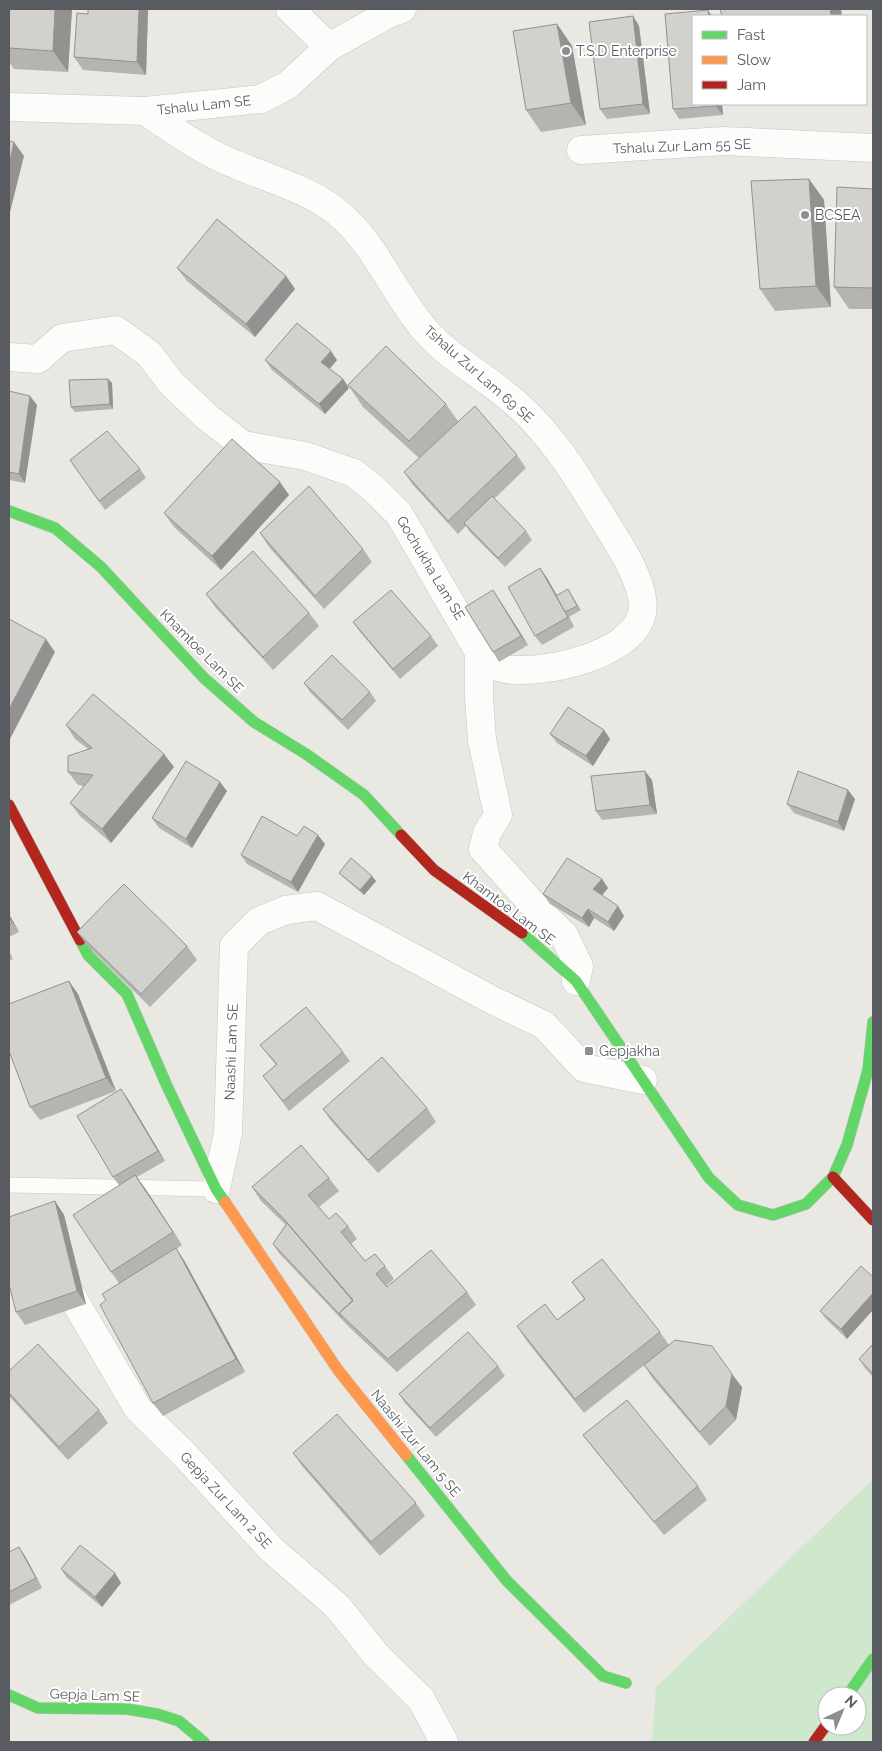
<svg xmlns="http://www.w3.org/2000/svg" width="882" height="1751" font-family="Raleway,sans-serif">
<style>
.green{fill:#cfe7cc;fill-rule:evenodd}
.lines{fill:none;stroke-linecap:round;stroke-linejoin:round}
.lane-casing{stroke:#c5c6c4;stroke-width:16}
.street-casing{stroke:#c5c6c4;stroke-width:29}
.fast-casing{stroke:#c5c6c4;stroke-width:12}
.slow-casing{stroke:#c5c6c4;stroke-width:12}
.jam-casing{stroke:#c5c6c4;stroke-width:12}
.lane{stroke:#fcfcfb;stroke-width:15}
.street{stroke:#fcfcfb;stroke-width:28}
.fast{stroke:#63d668;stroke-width:11}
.slow{stroke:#ff974d;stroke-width:11}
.jam{stroke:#b3261e;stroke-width:11}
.wall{fill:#b5b4b0}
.shaded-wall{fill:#939290}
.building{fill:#d2d1cd;stroke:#939290}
.poi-dot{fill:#8b8d8e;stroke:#fff;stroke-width:2}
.labels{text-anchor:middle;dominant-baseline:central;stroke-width:4;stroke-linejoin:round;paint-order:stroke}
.poi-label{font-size:14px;fill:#585c61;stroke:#fff;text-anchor:start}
.street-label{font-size:14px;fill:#585c61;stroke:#fff}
</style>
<rect width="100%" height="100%" fill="#e9e8e2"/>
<path class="green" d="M873 1479V1742H652L656 1687ZM827 1696H857V1726H827Z"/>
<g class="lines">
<g class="lane-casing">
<path id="lane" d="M9 1185 216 1189"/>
</g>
<g class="street-casing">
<path id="street" d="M290 9 329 47
M9 107 145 111 261 99 288 85 329 47 390 13 402 9
M145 111C175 131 203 152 237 165 270 179 308 189 337 212 376 244 393 293 425 330 452 361 492 380 522 409 550 435 572 468 592 501 604 520 617 540 628 560 636 576 647 600 641 617 628 656 543 675 506 669 495 668 487 660 479 652
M581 150 724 141 873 148
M9 357 38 359 62 338 116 330 149 354 171 383 207 417 243 445 305 456 354 473 374 489 399 514 479 652V697L482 740 498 815 487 833 483 849 537 909 564 935 579 966 576 981
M216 1189 228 1133 234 946 259 921 286 910 317 906 492 1000 544 1025 584 1068 643 1080
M64 1272 67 1288 138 1409 183 1453 271 1549 337 1606 377 1656 421 1699 444 1742"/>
</g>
<g class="fast-casing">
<path id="fast" d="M9 511 55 528 101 567 204 678 254 722 306 754 364 795 401 835
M522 933 576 981 709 1178 738 1205 773 1215 806 1204 833 1177 847 1145 868 1070 873 1022
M80 940 88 955 127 994 167 1086 216 1189 225 1202
M406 1455 507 1581 603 1676 626 1683
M9 1695 38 1708 127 1709 157 1714 179 1721 204 1742
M847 1696 873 1659"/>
</g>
<g class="slow-casing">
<path id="slow" d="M225 1202 338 1370 406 1455"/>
</g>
<g class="jam-casing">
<path id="jam" d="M9 805 80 940
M401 835 434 870 522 933
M833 1177 873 1220
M814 1742 827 1724"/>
</g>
<use href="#lane" class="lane"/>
<use href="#street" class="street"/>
<use href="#fast" class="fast"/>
<use href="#slow" class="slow"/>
<use href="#jam" class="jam"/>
</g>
<path class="wall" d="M9 9H72L68 72 14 69 9 62Z
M88 9H148L146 75 83 70 74 57 88 14Z
M633 16 639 26 650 114 607 119 600 109Z
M557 24 572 46 586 125 541 132 526 110Z
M693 104H722L723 115 679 119 673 109Z
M809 179 824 200 831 307 775 311 760 289Z
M873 189V309H849L834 287Z
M177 268 286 276 295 289 255 337 187 281Z
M265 360H337L329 369 343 379 349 388 325 414 272 370Z
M108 379 112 383 113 409 75 412 71 407Z
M348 385 446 404 458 421 517 455 526 468 494 499 526 531 532 540 505 567 470 532 466 526 458 534 413 485 404 472 419 458 363 407Z
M9 391 37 405 25 483 9 480Z
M70 460 140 469 146 478 105 510Z
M289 495 221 570 174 527 164 513Z
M260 533 363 549 372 562 324 609 269 547Z
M540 568 547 578 557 595 568 589 581 610 569 617 574 627 542 645 535 636Z
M493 590 528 645 499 662 493 652Z
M206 594 309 613 319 626 273 670 216 608Z
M353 622 431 636 438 646 400 679 360 632Z
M304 683 370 692 376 701 348 730 310 692Z
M66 725 174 767 111 843 80 816 70 803 84 786 78 785 68 772 88 749 75 739Z
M604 730 610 739 593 766 557 743 550 734Z
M652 780 657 814 602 820 596 811Z
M227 791 192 848 159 828 152 818Z
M855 799 844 831 794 813 787 804Z
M297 836 325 844 298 892 247 864 241 855Z
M339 873 376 881 364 895 343 877Z
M602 879 608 888 602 895 624 916 614 931 594 918 589 927 550 904 543 894Z
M9 914 19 932 9 937Z
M77 932 187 946 197 960 150 1007 87 945Z
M9 951 13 959 9 961Z
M78 994 116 1091 40 1120 30 1107Z
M260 1045 343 1052 350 1061 289 1111 263 1076 276 1065Z
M128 1099 165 1161 137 1177 182 1245 176 1249 185 1262 245 1372 163 1416 153 1403 106 1300 119 1283 111 1272 119 1185 113 1177Z
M427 1108 436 1122 378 1173 332 1122 323 1109Z
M329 1178 339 1191 319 1207 329 1219 348 1226 357 1239 351 1244 365 1261 385 1266 394 1279 386 1286 387 1287 467 1292 476 1305 397 1372 348 1326 279 1253 273 1244 286 1225 261 1201 252 1187Z
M55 1201 64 1215 86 1304 25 1325 16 1312Z
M861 1266 847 1339 827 1320 820 1311Z
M572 1282 660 1332 669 1345 742 1387 736 1420 710 1446 653 1379 644 1365 648 1362 584 1413 526 1340 517 1326 557 1320 584 1299Z
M873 1344V1377L865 1368 859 1359Z
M498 1366 505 1376 436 1437 405 1403 399 1394Z
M9 1371 99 1410 108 1423 68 1460 9 1396Z
M583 1435 698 1486 707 1500 664 1535 593 1448Z
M293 1453 416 1503 425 1516 380 1556 302 1466Z
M9 1552 25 1556 42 1588 9 1605Z
M61 1569 115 1573 121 1583 102 1607 67 1578Z"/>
<path class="shaded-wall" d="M55 9H72L68 72 53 51Z
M139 9H148L146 75 137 62Z
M830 9H841L842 16H831Z
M708 10 712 16H709Z
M633 16 639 26 650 114 643 104Z
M557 24 572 46 586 125 571 103Z
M716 104H722L723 115 716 106Z
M14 142 24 156 9 216V165Z
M809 179 824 200 831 307 816 286Z
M286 276 295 289 255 337 246 324Z
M331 351 337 360 327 372 321 362Z
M108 379 112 383 113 409 110 404Z
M343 379 349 388 325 414 319 404Z
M30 396 37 405 25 483 19 474Z
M280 482 289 495 221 570 212 556Z
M540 568 547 578 574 627 568 617Z
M493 590 499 599 528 645 521 636Z
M46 639 55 652 9 741V709Z
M604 730 610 739 593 766 586 756Z
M164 754 174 767 111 843 102 829Z
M645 771 652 780 657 814 650 805Z
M220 782 227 791 192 848 186 839Z
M848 790 855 799 844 831 838 822Z
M318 835 325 844 298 892 291 882Z
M372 876 376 881 364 895 360 890Z
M602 879 608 888 600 898 593 889Z
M618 906 624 916 614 931 608 922Z
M588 909 594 918 589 927 582 918Z
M9 914 19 932 9 917Z
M69 981 78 994 116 1091 106 1078Z
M121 1089 128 1099 165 1161 158 1151Z
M135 1175 145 1188 182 1245 173 1232Z
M55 1201 64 1215 86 1304 77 1291Z
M176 1248 185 1262 245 1372 236 1359Z
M873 1293V1310L847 1339 841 1329Z
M732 1374 742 1387 736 1420 726 1406Z
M19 1547 25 1556 42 1588 36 1578Z
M115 1573 121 1583 102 1607 95 1597Z"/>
<path class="building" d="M9 9H55L53 51 9 48Z
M88 9H139L137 62 74 57 77 13 88 14Z
M720 9H830L831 16H722Z
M708 10 709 16H693V104H716V106L673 109 665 14Z
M633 16 643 104 600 109 589 22Z
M557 24 571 103 526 110 513 31Z
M9 141 14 142 9 165Z
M809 179 816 286 760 289 751 181Z
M837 187 873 189V288L834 287Z
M217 219 286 276 246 324 177 268Z
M297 323 331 351 321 362 343 379 319 404 265 360Z
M386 346 446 404 409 441 348 385Z
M108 379 110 404 71 407 69 380Z
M9 391 30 396 19 474 9 472Z
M475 406 517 455 448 521 404 472Z
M107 431 140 469 99 501 70 460Z
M232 439 280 482 212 556 164 513Z
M309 486 363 549 315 596 260 533Z
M492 496 526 531 498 558 464 523Z
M253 551 309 613 263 657 206 594Z
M540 568 568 617 535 636 508 587Z
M568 589 577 606 565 612 556 596Z
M391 590 431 636 393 669 353 622Z
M493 590 521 636 493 652 465 607Z
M9 619 46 639 9 709Z
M332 655 370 692 342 720 304 683Z
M93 694 164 754 102 829 70 803 93 775 68 772V756L92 748 66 725Z
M568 707 604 730 586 756 550 734Z
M186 761 220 782 186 839 152 818Z
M645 771 650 805 596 811 591 776Z
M798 771 848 790 838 822 787 804Z
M262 816 297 836 304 826 318 835 291 882 241 855Z
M351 858 372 876 360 890 339 873Z
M567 858 602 879 593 889 618 906 608 922 588 909 582 918 543 894Z
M124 884 187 946 141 994 77 932Z
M9 917 12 923 9 925Z
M69 981 106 1078 30 1107 9 1051V1004Z
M306 1007 343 1052 283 1101 263 1076 277 1064 260 1045Z
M382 1057 427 1108 368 1160 323 1109Z
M121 1089 158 1151 113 1177 77 1116Z
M301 1145 329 1178 308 1195 329 1219 336 1213 348 1226 341 1232 365 1261 375 1254 385 1266 376 1274 387 1287 431 1250 467 1292 388 1359 339 1313 353 1300 284 1219 252 1187Z
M135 1175 173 1232 111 1272 73 1215Z
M55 1201 77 1291 16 1312 9 1284V1217Z
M287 1223 353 1301 339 1313 342 1317 273 1244Z
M176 1248 236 1359 153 1403 100 1305 106 1300 102 1294Z
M602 1259 660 1332 575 1399 517 1326 545 1304 557 1320 585 1299 572 1282Z
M861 1266 873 1277V1293L841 1329 820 1311Z
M468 1332 498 1366 430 1428 399 1394Z
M675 1340 712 1346 732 1374 726 1406 700 1432 644 1365Z
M38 1344 99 1410 59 1447 9 1393V1371Z
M873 1344V1374L859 1359Z
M627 1400 698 1486 654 1522 583 1435Z
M337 1414 416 1503 371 1542 293 1453Z
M80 1545 115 1573 95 1597 61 1569Z
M19 1547 36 1578 9 1592V1552Z"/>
<g class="poi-dot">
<circle cx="566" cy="51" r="5"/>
<circle cx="805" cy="215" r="5"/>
<rect x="584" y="1046" width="10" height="10" rx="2.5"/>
</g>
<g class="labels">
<g class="poi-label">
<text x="576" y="51">T.S.D Enterprise</text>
<text x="815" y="215">BCSEA</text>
<text x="599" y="1051">Gepjakha</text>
</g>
<g class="street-label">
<text transform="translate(204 105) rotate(-6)">Tshalu Lam SE</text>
<text transform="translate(682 146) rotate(-2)">Tshalu Zur Lam 55 SE</text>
<text transform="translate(479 374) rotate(41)">Tshalu Zur Lam 69 SE</text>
<text transform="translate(431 568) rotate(59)">Gochukha Lam SE</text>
<text transform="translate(202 651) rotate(45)">Khamtoe Lam SE</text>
<text transform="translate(509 908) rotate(37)">Khamtoe Lam SE</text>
<text transform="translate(231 1052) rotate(-88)">Naashi Lam SE</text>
<text transform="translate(416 1443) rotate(51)">Naashi Zur Lam 5 SE</text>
<text transform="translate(226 1500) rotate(47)">Gepja Zur Lam 2 SE</text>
<text transform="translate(95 1695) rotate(2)">Gepja Lam SE</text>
</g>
</g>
<rect width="882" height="1751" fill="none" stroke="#585c61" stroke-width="20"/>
<rect x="692" y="15" width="175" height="90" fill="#ffffff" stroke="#bcbec0"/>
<rect x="702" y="31" width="25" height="8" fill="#63d668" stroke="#bcbec0"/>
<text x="737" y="40" font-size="15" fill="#585c61">Fast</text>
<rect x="702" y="56" width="25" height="8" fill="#ff974d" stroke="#bcbec0"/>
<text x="737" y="65" font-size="15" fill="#585c61">Slow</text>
<rect x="702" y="81" width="25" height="8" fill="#b3261e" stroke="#bcbec0"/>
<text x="737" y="90" font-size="15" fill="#585c61">Jam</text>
<g transform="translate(842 1711) rotate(44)"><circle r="24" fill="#ffffff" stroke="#bcbec0"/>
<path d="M0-4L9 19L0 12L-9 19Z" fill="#8b8d8e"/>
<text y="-8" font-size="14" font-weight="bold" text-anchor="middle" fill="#585c61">N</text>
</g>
</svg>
